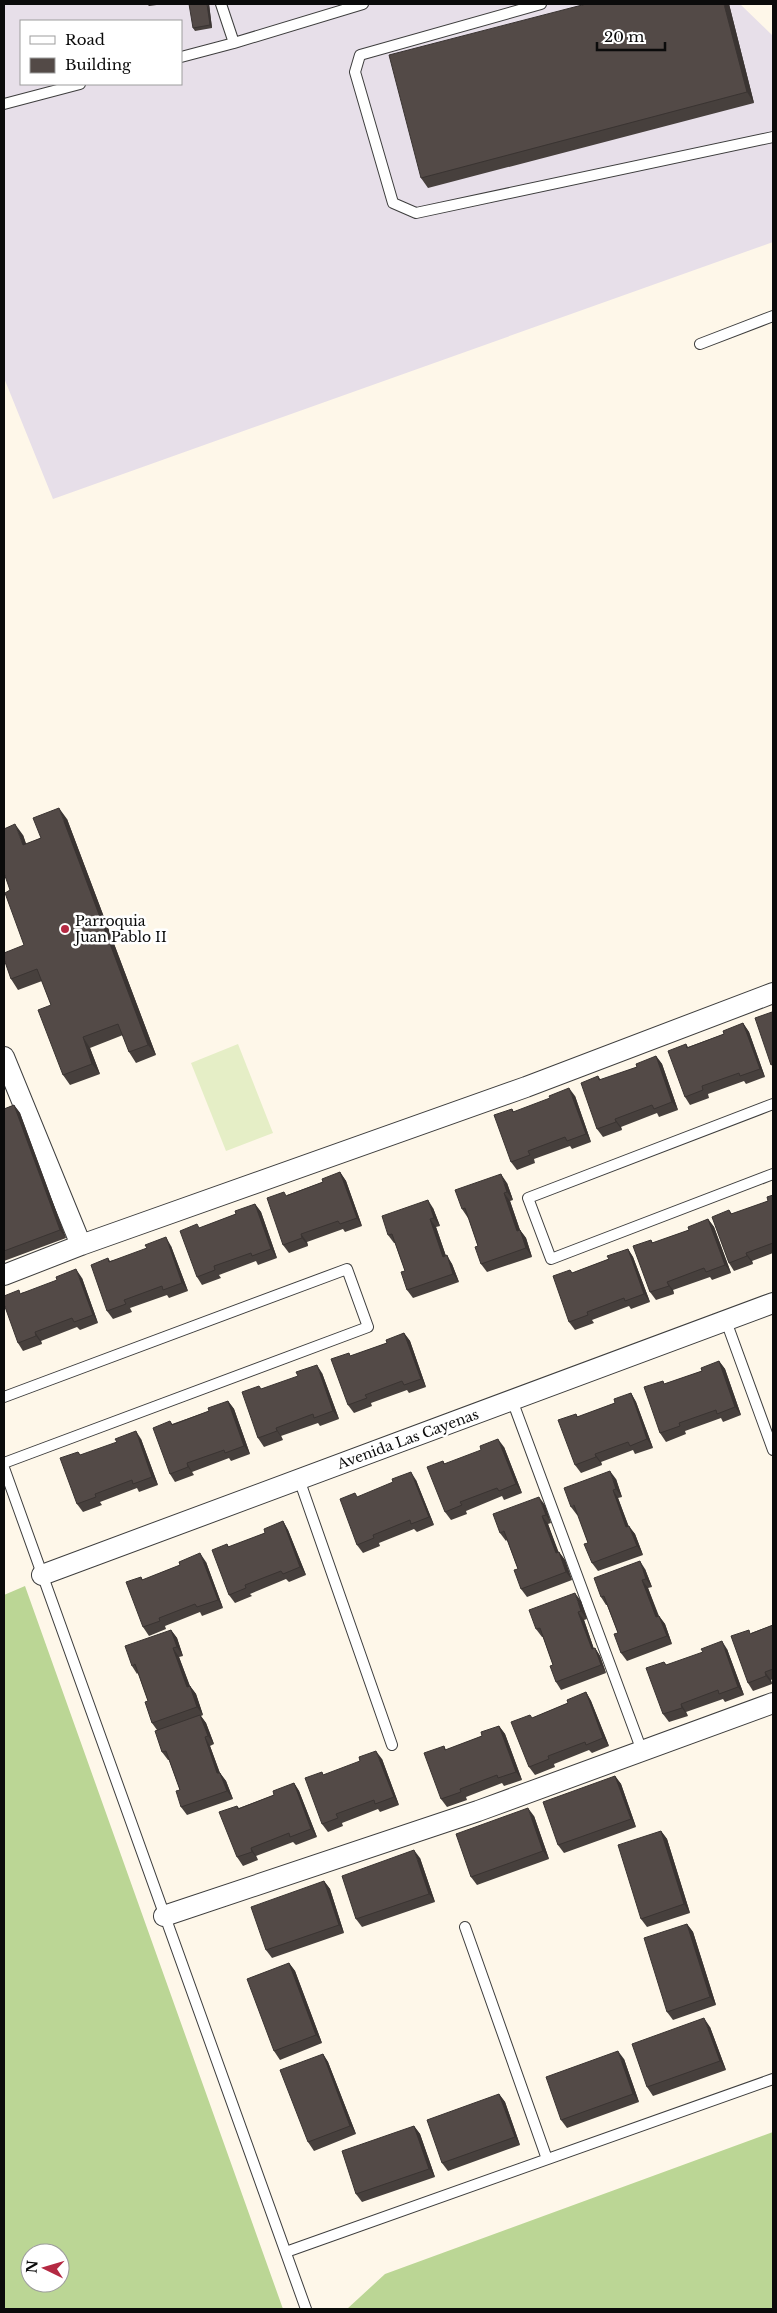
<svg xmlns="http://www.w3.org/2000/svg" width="777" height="2313" font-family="'Libre Baskerville',serif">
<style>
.industrial{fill:#e7dfe9;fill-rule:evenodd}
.forest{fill:#bbd695;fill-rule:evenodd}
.pitch{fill:#e5eec6}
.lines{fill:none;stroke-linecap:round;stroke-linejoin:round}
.service-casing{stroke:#3e3e3e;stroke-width:12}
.minor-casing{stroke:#3e3e3e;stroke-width:22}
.service{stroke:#fff;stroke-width:10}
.minor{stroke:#fff;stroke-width:20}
.wall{fill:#47403d}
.shaded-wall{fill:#3a3432}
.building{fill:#534a47;stroke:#3a3432}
.poi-dot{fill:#b42942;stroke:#fff;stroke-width:2}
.labels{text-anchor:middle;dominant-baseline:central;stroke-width:5;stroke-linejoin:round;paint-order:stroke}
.poi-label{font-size:14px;fill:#0b0b0b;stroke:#fff;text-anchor:start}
.street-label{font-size:14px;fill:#0b0b0b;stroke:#fff}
</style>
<rect width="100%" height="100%" fill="#fef7e9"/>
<path class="industrial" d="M4 4H740L773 36V242L53 499 4 378ZM21 21H181V84H21Z"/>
<path class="forest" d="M25 1586 283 2309H4V1595ZM30 2253H60V2283H30Z
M773 2132V2309H347L385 2274Z"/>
<path class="pitch" d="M238 1044 273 1133 226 1151 191 1063Z"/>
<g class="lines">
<g class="service-casing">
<path id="service" d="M221 4 234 43 363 4
M541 4 360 55 355 72 393 203 416 213 773 137
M181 57 234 43
M4 104 80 84
M700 344 773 316
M773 1104 528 1198 551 1259 773 1174
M726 1321 773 1450
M4 1397 347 1269 368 1327 4 1463
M512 1400 642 1751
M4 1468 306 2309
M299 1479 392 1745
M465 1927 547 2159
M286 2252 773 2079"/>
</g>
<g class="minor-casing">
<path id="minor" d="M4 1057 81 1245
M4 1275 81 1245 526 1087 773 993
M42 1575 773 1303
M164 1916 478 1811 773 1703"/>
</g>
<use href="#service" class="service"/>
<use href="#minor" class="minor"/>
</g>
<path class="wall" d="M147 4H164L149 6Z
M209 4 212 28 195 31 193 28Z
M729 4 754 103 428 188 421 178Z
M67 819 156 1055 136 1063 129 1052 123 1035 90 1048 100 1074 70 1085 63 1075 51 1005 42 981 18 990 11 979 24 945 10 890 23 835 26 844 41 838Z
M743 1023 749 1032 765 1077 746 1084 744 1081 708 1094 709 1098 690 1105 685 1097 686 1044 688 1047 724 1034Z
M656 1056 662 1064 678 1110 659 1117 657 1113 621 1127 622 1130 603 1137 597 1129 598 1076 601 1080 637 1067Z
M575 1096 591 1142 572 1149 570 1146 534 1159 535 1163 517 1170 511 1162 512 1109 514 1112Z
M14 1105 20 1113 66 1238 4 1261V1109Z
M340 1172 346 1181 362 1226 345 1232 343 1229 307 1242 308 1246 289 1253 283 1245 287 1195 323 1182Z
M507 1183 513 1200 510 1201 520 1230 526 1238 532 1257 487 1272 481 1264 478 1246 468 1217V1218L462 1209Z
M773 1195V1253L752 1261 753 1264 734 1271 729 1263V1210L732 1214 768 1201Z
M255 1204 261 1212 277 1258 258 1265 256 1261 219 1275 221 1278 202 1285 197 1277 200 1228 236 1214Z
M433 1208 440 1226 436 1227 446 1256 452 1264 459 1282 413 1298 407 1290 405 1271 395 1243H394L388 1235Z
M708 1219 714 1227 731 1273 712 1280 710 1277 673 1290 674 1294 656 1300 650 1292 651 1240 653 1243 689 1230Z
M171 1246 188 1291 169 1298 167 1295 130 1308 132 1312 113 1319 107 1311 108 1258 110 1261Z
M628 1249 633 1257 650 1302 631 1309 629 1306 592 1320 594 1323 575 1330 569 1322 570 1270 572 1273 609 1259Z
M82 1278 98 1323 80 1330 77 1327 41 1341 42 1344 23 1351 18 1343 21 1293Z
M404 1333 410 1341 426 1387 409 1393 407 1390 371 1403 372 1406 354 1413 348 1405 351 1356 387 1343Z
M719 1361 725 1369 741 1415 723 1422 721 1418 685 1431 686 1434 666 1442 660 1433 665 1384 702 1371Z
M322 1373 339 1419 320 1426 318 1423 281 1436 283 1440 264 1447 258 1438 261 1389Z
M631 1393 636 1402 653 1448 635 1454 633 1450 601 1462 602 1465 581 1473 575 1465 576 1414 578 1417 615 1403Z
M228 1401 234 1409 250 1454 231 1461 229 1458 192 1472 194 1475 175 1482 170 1474V1421L172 1424 209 1411Z
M141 1439 158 1485 139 1492 137 1488 100 1502 102 1505 83 1512 77 1504 78 1452 80 1455Z
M504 1447 522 1493 504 1500 502 1496 466 1511 467 1514 451 1520 445 1512 443 1461 445 1464Z
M616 1479 622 1497 618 1498 629 1527 635 1534 643 1555 598 1571 592 1563 588 1543 578 1514 577 1515 571 1507Z
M416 1480 434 1525 417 1532 414 1529 379 1543 380 1546 363 1553 357 1545 358 1497Z
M545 1505 551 1523 548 1524 558 1552H559L565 1560 572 1580 527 1597 521 1589 518 1569 507 1540 506 1541 500 1533Z
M283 1521 288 1530 306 1575 289 1582 286 1579 250 1594 252 1596 235 1603 229 1595 227 1544 229 1547 265 1533Z
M206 1562 223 1608 202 1616 200 1612 165 1626 166 1629 149 1636 143 1627 141 1577 143 1580 180 1565Z
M645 1569 652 1587 648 1588 659 1616 665 1624 672 1644 627 1661 621 1653 618 1633 607 1605H606L601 1597Z
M581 1601 587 1619 584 1620 594 1649 595 1648 600 1656 606 1673 561 1690 556 1682 553 1665 543 1637H542L536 1629Z
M773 1625V1679L771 1680 772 1684 753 1691 748 1683 751 1633Z
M171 1630 177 1638 183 1656 179 1657 190 1686 196 1694 203 1715 201 1716 206 1723 214 1744 210 1746 220 1773 226 1781 233 1799 187 1815 181 1807 180 1790 169 1760H168L162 1752 157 1730 152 1723 148 1701 138 1673 137 1674 132 1666Z
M727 1649 744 1695 725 1702 723 1699 686 1712 688 1716 669 1722 663 1714 664 1662 666 1665Z
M586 1692 591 1701 609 1746 592 1753 589 1750 554 1764 555 1767 535 1775 529 1767 532 1718 568 1703Z
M499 1726 505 1734 522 1780 504 1786 502 1783 466 1797 467 1800 447 1807 441 1799 444 1746 446 1750 482 1736Z
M382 1759 399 1805 380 1812 378 1809 342 1823 343 1826 328 1832 322 1824 324 1775Z
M615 1776 621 1784 636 1827 564 1853 558 1845Z
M294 1783 299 1791 317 1837 296 1845 293 1842 256 1856 258 1860 243 1866 237 1857V1806L239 1808 274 1795Z
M534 1816 549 1859 477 1885 471 1877Z
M661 1831 667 1839 690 1913 647 1927 641 1919Z
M420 1858 435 1902 362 1927 356 1919Z
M324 1881 330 1889 344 1933 272 1958 266 1950Z
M687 1924 693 1932 716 2005 673 2020 667 2012Z
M289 1963 295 1971 322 2043 280 2060 274 2051Z
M710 2027 726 2070 653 2096 647 2087Z
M323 2054 328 2062 356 2134 314 2151 308 2142Z
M624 2059 639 2102 567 2128 561 2120Z
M499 2094 505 2102 520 2145 448 2171 442 2163Z
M414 2126 420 2134 435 2177 362 2202 356 2194Z"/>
<path class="shaded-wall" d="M207 4H209L212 28 210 25Z
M724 4H729L754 103 747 92Z
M59 808 67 819 156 1055 148 1045Z
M15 824 23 835 30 855 23 845Z
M743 1023 749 1032 765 1077 760 1069Z
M83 1037 90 1048 100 1074 92 1064Z
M656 1056 662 1064 678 1110 672 1102Z
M569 1088 575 1096 591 1142 586 1134Z
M14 1105 20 1113 66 1238 60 1230Z
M615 1119 621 1127 622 1130 616 1122Z
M340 1172 346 1181 362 1226 357 1218Z
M501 1174 507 1183 513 1200 507 1192Z
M504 1193 510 1201 523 1239 517 1231Z
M428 1200 433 1208 440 1226 434 1218Z
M255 1204 261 1212 277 1258 271 1249Z
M430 1219 436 1227 449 1265 443 1257Z
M708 1219 714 1227 731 1273 725 1265Z
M520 1230 526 1238 532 1257 526 1248Z
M301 1234 307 1242 308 1246 302 1238Z
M166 1237 171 1246 188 1291 182 1283Z
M628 1249 633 1257 650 1302 644 1294Z
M746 1253 752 1261 753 1264 747 1256Z
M447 1255 452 1264 459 1282 453 1274Z
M76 1269 82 1278 98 1323 93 1315Z
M667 1282 673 1290 674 1294 669 1286Z
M35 1332 41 1341 42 1344 36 1336Z
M404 1333 410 1341 426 1387 421 1379Z
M719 1361 725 1369 741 1415 735 1407Z
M317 1365 322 1373 339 1419 333 1411Z
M631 1393 636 1402 653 1448 647 1439Z
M228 1401 234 1409 250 1454 244 1446Z
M276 1428 281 1436 283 1440 277 1431Z
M136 1431 141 1439 158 1485 152 1477Z
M498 1439 504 1447 522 1493 516 1484Z
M595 1454 601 1462 602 1465 596 1457Z
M187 1463 192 1472 194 1475 188 1467Z
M610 1471 616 1479 622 1497 616 1489Z
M411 1472 416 1480 434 1525 429 1517Z
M613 1490 618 1498 632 1536 626 1527Z
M539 1497 545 1505 551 1523 546 1515Z
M542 1516 548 1524 562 1561 556 1553Z
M283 1521 288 1530 306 1575 300 1567Z
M629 1526 635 1534 643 1555 637 1546Z
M559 1552 565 1560 572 1580 566 1572Z
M200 1553 206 1562 223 1608 218 1600Z
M640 1561 645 1569 652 1587 646 1579Z
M642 1580 648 1588 662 1626 656 1617Z
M575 1593 581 1601 587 1619 581 1611Z
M578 1612 584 1620 597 1658 592 1649Z
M659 1616 665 1624 672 1644 667 1636Z
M171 1630 177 1638 183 1656 177 1647Z
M722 1641 727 1649 744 1695 738 1687Z
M173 1648 179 1657 193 1695 187 1687Z
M595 1648 600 1656 606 1673 601 1665Z
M765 1672 771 1680 772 1684 766 1676Z
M190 1686 196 1694 203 1715 197 1707Z
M586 1692 591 1701 609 1746 603 1738Z
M681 1704 686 1712 688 1716 682 1708Z
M200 1715 206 1723 214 1744 208 1736Z
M499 1726 505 1734 522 1780 516 1772Z
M205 1737 210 1746 223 1782 217 1773Z
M376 1751 382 1759 399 1805 394 1797Z
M220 1773 226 1781 233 1799 227 1791Z
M615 1776 621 1784 636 1827 631 1819Z
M294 1783 299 1791 317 1837 311 1829Z
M528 1808 534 1816 549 1859 543 1851Z
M661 1831 667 1839 690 1913 684 1904Z
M251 1848 256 1856 258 1860 252 1852Z
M414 1850 420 1858 435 1902 429 1894Z
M324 1881 330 1889 344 1933 339 1925Z
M687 1924 693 1932 716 2005 710 1997Z
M289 1963 295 1971 322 2043 316 2035Z
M704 2018 710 2027 726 2070 720 2061Z
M618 2051 624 2059 639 2102 633 2094Z
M323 2054 328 2062 356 2134 350 2126Z
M499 2094 505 2102 520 2145 515 2137Z
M414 2126 420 2134 435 2177 429 2169Z"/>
<path class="building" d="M189 4H207L210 25 193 28Z
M586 4H724L747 92 421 178 389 55Z
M59 808 148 1045 129 1052 118 1024 83 1037 92 1064 63 1075 38 1010 51 1005 37 969 11 979 4 959V953L24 945 5 893 10 890 4 873V829L15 824 23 845 41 838 33 818Z
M772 1012 773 1015V1064L771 1065 755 1018Z
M743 1023 760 1069 740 1076 739 1073 702 1086 703 1090 685 1097 668 1051 686 1044 687 1048 724 1034 723 1031Z
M656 1056 672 1102 654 1109 652 1105 615 1119 616 1122 597 1129 581 1083 598 1076 599 1080 637 1067 636 1064Z
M569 1088 586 1134 567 1141 565 1137 528 1151 530 1155 511 1162 494 1115 512 1109 513 1112 550 1098 549 1096Z
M14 1105 60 1230 4 1251V1109Z
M340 1172 357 1218 340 1224 338 1221 301 1234 302 1238 283 1245 267 1198 284 1192 286 1196 323 1182 322 1179Z
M501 1174 507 1192 504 1193 517 1231 520 1230 526 1248 481 1264 475 1247 478 1246 465 1208 462 1209 455 1190Z
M773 1195V1243L746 1253 747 1256 729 1263 712 1217 729 1210 731 1214 768 1201 767 1197Z
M428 1200 434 1218 430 1219 443 1257 447 1255 453 1274 407 1290 401 1272 405 1271 392 1234 388 1235 382 1216Z
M255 1204 271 1249 252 1256 251 1253 214 1266 215 1270 197 1277 180 1231 197 1224 199 1228 236 1214 235 1211Z
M708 1219 725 1265 706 1272 704 1268 667 1282 669 1286 650 1292 633 1246 651 1240 652 1243 689 1230 688 1227Z
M166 1237 182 1283 163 1290 162 1286 124 1300 126 1304 107 1311 91 1265 108 1258 109 1262 147 1248 145 1245Z
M628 1249 644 1294 625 1301 624 1298 587 1312 588 1315 569 1322 553 1276 570 1270 572 1273 609 1259 607 1256Z
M76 1269 93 1315 74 1322 72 1318 35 1332 36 1336 18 1343 4 1304V1296L19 1290 20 1294 57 1280 56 1277Z
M404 1333 421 1379 404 1385 402 1381 365 1395 367 1398 348 1405 331 1359 349 1353 350 1356 387 1343 386 1340Z
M719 1361 735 1407 717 1414 716 1410 679 1423 680 1426 660 1433 644 1387 663 1381 664 1384 702 1371 701 1368Z
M317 1365 333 1411 314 1418 313 1414 276 1428 277 1431 258 1438 242 1392 259 1386 261 1389 298 1376 296 1372Z
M631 1393 647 1439 630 1446 628 1442 595 1454 596 1457 575 1465 558 1420 576 1414 577 1417 615 1403 614 1399Z
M228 1401 244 1446 225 1453 224 1450 187 1463 188 1467 170 1474 153 1428 170 1421 172 1425 209 1411 208 1408Z
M136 1431 152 1477 133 1484 132 1480 95 1494 96 1497 77 1504 60 1458 78 1452 80 1455 117 1442 115 1439Z
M498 1439 516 1484 499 1491 497 1488 460 1502 462 1505 445 1512 427 1467 443 1461 444 1464 481 1450 480 1446Z
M610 1471 616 1489 613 1490 626 1527 629 1526 637 1546 592 1563 584 1544 588 1543 574 1505 571 1507 564 1488Z
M411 1472 429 1517 411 1524 410 1520 373 1535 374 1538 357 1545 340 1499 355 1493 357 1497 393 1482 392 1479Z
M539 1497 546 1515 542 1516 556 1553 559 1552 566 1572 521 1589 514 1570 518 1569 504 1531 500 1533 493 1514Z
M283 1521 300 1567 283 1574 281 1571 245 1585 246 1588 229 1595 212 1550 227 1544 228 1547 265 1533 264 1529Z
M200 1553 218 1600 197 1607 195 1604 159 1618 160 1621 143 1627 126 1582 141 1577 142 1580 180 1565 179 1562Z
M640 1561 646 1579 642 1580 656 1617 659 1616 667 1636 621 1653 614 1634 618 1633 604 1596 601 1597 594 1578Z
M575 1593 581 1611 578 1612 592 1649 595 1648 601 1665 556 1682 550 1666 553 1665 540 1628 536 1629 529 1610Z
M773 1625V1669L765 1672 766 1676 748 1683 731 1636 749 1630 750 1634Z
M171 1630 177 1647 173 1648 187 1687 190 1686 197 1707 152 1723 145 1702 148 1701 135 1664 132 1666 125 1646Z
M722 1641 738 1687 719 1694 718 1690 681 1704 682 1708 663 1714 646 1668 664 1662 666 1665 703 1652 701 1649Z
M586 1692 603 1738 586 1745 585 1742 548 1756 549 1759 529 1767 511 1722 530 1715 532 1718 568 1703 567 1700Z
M200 1715 208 1736 205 1737 217 1773H220L227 1791 181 1807 176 1791 180 1790 166 1751 162 1752 155 1731Z
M499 1726 516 1772 498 1778 497 1775 460 1789 461 1792 441 1799 424 1753 444 1746 445 1750 482 1736 481 1732Z
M376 1751 394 1797 375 1804 374 1800 336 1814 338 1818 322 1824 305 1778 322 1772 323 1775 360 1761 359 1757Z
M615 1776 631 1819 558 1845 543 1802Z
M294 1783 311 1829 290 1837 289 1833 251 1848 252 1852 237 1857 219 1812 237 1806 238 1809 274 1795 273 1791Z
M528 1808 543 1851 471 1877 456 1834Z
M661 1831 684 1904 641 1919 618 1845Z
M414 1850 429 1894 356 1919 342 1876Z
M324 1881 339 1925 266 1950 251 1907Z
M687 1924 710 1997 667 2012 644 1938Z
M289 1963 316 2035 274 2051 247 1979Z
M704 2018 720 2061 647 2087 632 2044Z
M618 2051 633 2094 561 2120 546 2077Z
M323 2054 350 2126 308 2142 280 2070Z
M499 2094 515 2137 442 2163 427 2120Z
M414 2126 429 2169 356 2194 342 2151Z"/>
<circle class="poi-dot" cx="65" cy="929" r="5"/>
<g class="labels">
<g class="poi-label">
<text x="75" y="921">Parroquia<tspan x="75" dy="16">Juan Pablo II</tspan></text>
</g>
<g class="street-label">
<text transform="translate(408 1439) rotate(-20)">Avenida Las Cayenas</text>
</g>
</g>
<rect width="777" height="2313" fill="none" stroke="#0b0b0b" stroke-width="10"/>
<rect x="20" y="20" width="162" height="65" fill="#ffffff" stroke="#9d9d9d"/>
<rect x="30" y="36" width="25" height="8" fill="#ffffff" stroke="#9d9d9d"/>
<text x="65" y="45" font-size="15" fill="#0b0b0b">Road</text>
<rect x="30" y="58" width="25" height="15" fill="#534a47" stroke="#9d9d9d"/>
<text x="65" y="70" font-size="15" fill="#0b0b0b">Building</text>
<g transform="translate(45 2268) rotate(275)"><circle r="24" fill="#ffffff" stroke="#9d9d9d"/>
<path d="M0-4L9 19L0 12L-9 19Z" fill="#b42942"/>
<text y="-8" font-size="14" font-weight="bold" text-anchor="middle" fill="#0b0b0b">N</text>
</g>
<path d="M597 42v8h68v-8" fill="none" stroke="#0b0b0b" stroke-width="2.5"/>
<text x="604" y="42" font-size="15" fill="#0b0b0b" stroke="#ffffff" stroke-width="4" paint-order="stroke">20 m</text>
</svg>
